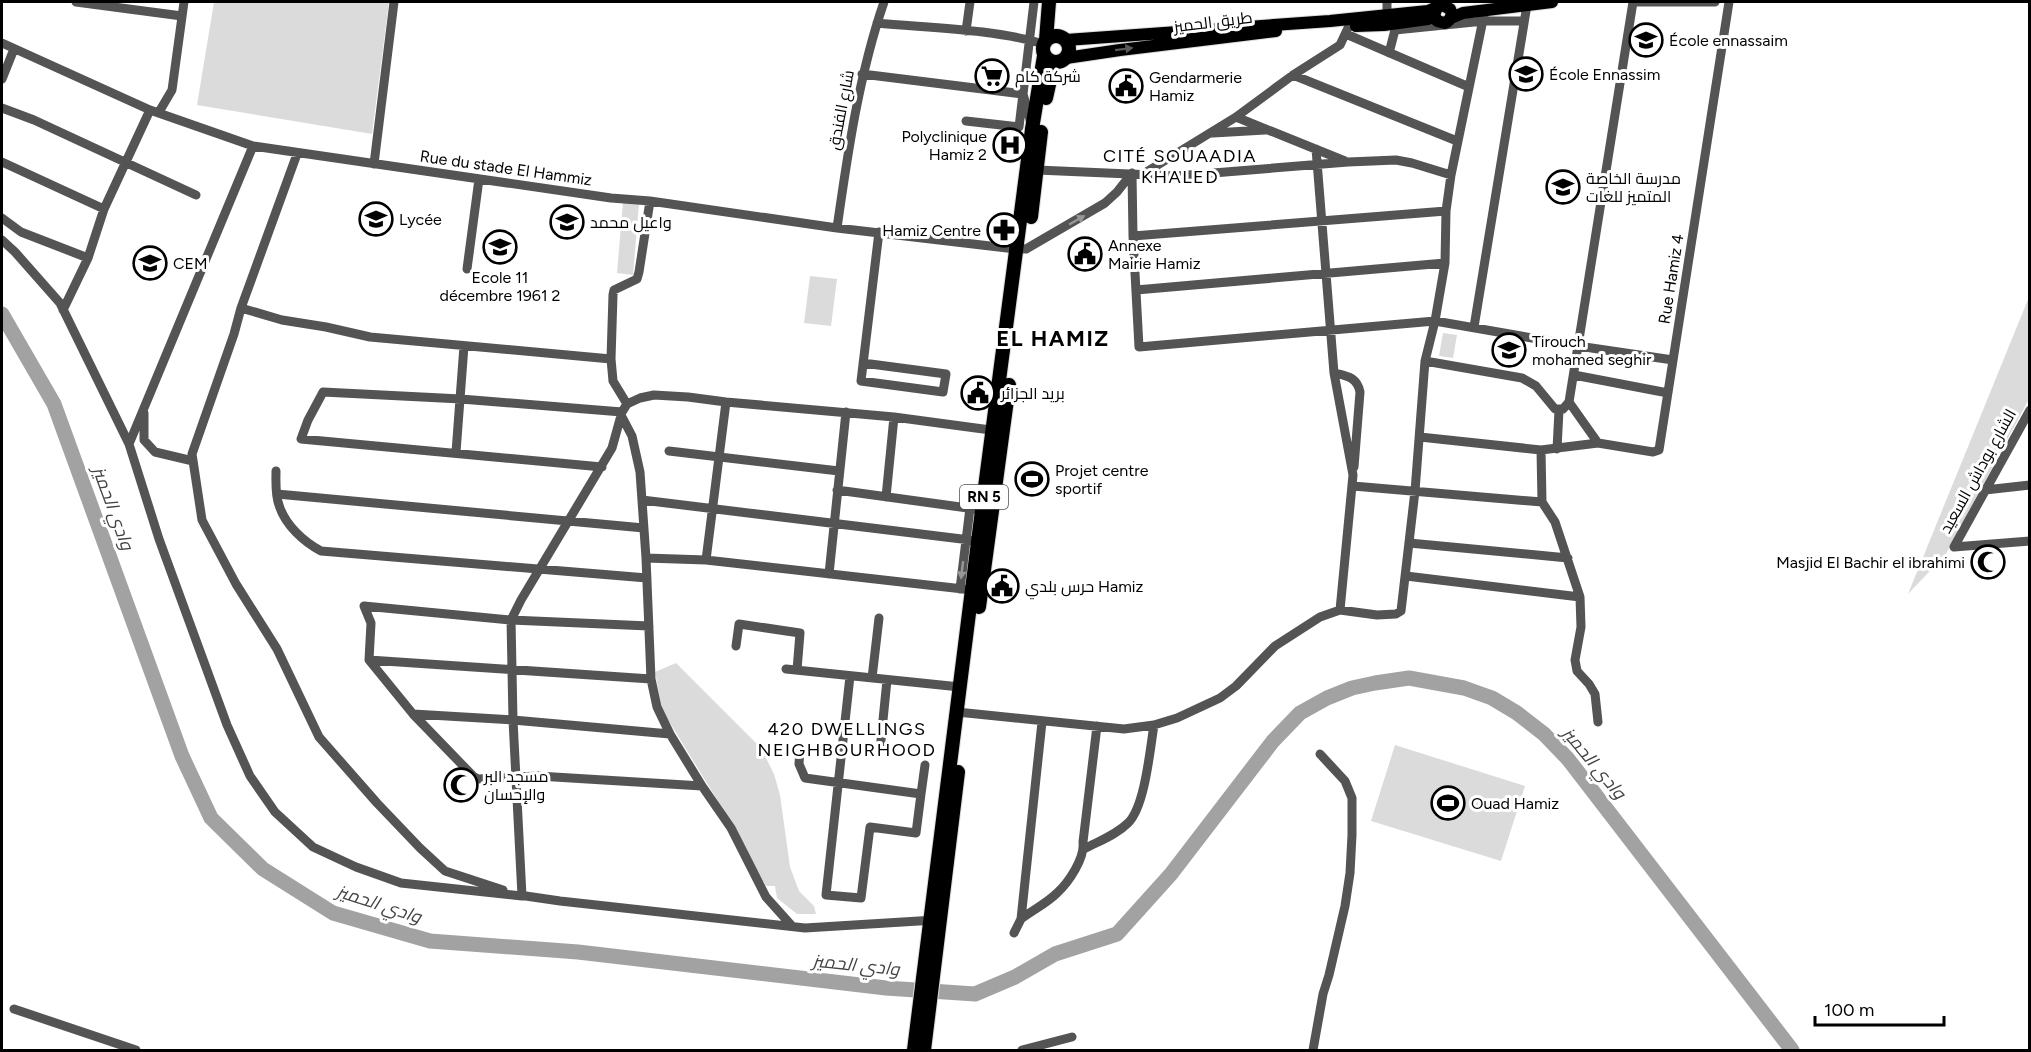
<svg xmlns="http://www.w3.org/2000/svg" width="2031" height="1052" font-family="Figtree,Cairo,sans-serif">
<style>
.green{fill:#dbdbdb}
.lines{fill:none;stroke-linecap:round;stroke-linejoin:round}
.river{stroke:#a2a2a2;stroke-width:15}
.major-casing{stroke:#dbdbdb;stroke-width:14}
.highway-casing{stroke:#dbdbdb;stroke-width:16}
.minor{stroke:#545454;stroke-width:9}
.major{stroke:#000;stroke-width:12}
.highway{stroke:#000;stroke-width:14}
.oneway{fill:#595959}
.oneway2{fill:#989898}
.labels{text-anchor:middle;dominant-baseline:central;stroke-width:6;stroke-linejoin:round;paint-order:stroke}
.shield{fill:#fff;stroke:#4c4c4c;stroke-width:1.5}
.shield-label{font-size:15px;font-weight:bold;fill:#000}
.street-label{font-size:16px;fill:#000;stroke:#fff}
.poi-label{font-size:16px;fill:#000;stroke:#fff;text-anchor:start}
.neighbourhood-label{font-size:18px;letter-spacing:1.5px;fill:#000;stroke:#fff}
.water-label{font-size:18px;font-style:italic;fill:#434343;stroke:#fff}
.district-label{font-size:22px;font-weight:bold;letter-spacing:1.5px;fill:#000;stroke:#fff}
</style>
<rect width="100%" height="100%" fill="#fff"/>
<path class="green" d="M214 2H389L372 134 197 105Z
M623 202 639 204 633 275 617 273Z
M810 276 837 279 831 326 804 323Z
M2029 297V399L1946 554 1908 594Z
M1443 333 1457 335 1453 358 1439 356Z
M676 663 761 748 774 774 780 795 790 867 799 891 814 906 816 914H797L777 898 775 886H766L732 824 662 710 655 672Z
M1395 745 1525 786 1501 861 1371 821Z"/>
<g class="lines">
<path class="river" d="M2 314 54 404 182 756 211 818 263 869 333 913 430 941 578 952 886 988 975 994 1015 977 1055 954 1117 934 1171 874 1273 741 1300 713 1327 698 1352 688 1375 683 1409 678 1464 688 1492 698 1517 713 1544 734 1568 759 1792 1050"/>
<g class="major-casing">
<path id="major" d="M1451 18 1463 13 1552 2
M1356 26 1384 25 1428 19
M1066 40 1330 21 1428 11 1442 5 1450 9C1453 15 1451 20 1445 23L1437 21 1434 14 1437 8
M1066 58 1120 50 1276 31"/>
</g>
<g class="highway-casing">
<path id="highway" d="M1043 49a13 13 0 1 1 26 0a13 13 0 1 1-26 0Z
M1046 40 1049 2
M1046 98 1054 62
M1031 217 1041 132
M979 607 1009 385
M914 1050 982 510 1032 129 1044 56
M924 1050 958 772"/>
</g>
<path class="minor" d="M76 2 182 16
M1387 2V15
M1633 2H1715
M877 23C929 28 994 29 1044 44
M1395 30 1484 21H1524
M966 31 970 2
M1346 34 1469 87
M2 43 150 110 253 146 611 198 650 201 837 228 1007 248 1026 249 1105 203 1117 192 1132 173
M1389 53 1396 26
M862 74 1023 94 1019 127 966 121
M1293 75 1457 141
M2 79 14 49
M2 108 34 120 196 195
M159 112 172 90 184 2
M1236 117 1345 161
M1031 123 1023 94 1034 2
M1213 133 1265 130
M1316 149 1334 373 1353 475 1340 610
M297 154 241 308 234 334 192 454 202 520 236 584 277 649 319 737 377 803 420 848 445 871 503 890
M2 162 104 209
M374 164 394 2
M1037 170 1176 176 1348 162 1396 160 1412 163 1451 175
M1132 173 1133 236 1139 347 1435 321 1578 346 1673 360
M1143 174 1236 117 1293 75 1340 45 1349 26
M2 218 21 232 88 258
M837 228C848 151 859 75 884 2
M1133 236 1446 211
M2 240 15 252 60 303 129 444 159 539 227 725 250 776 275 812 313 847 356 867 401 883 522 896 513 720 511 620 521 600 612 448 622 412 627 404 640 398 654 395 688 397 726 402 894 417 998 431
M467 269 479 179
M1136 290 1445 263
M241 308 282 320 326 327 370 337 611 359
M63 310 88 258 104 209 150 110
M1474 327 1527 5
M1425 361 1522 378 1536 386 1555 409H1563L1569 402 1633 2
M863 363 946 374 943 392 861 381 879 232
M1334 373C1347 376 1357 377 1360 392L1354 467
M1574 375 1668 393
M726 402 706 560 972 590
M1569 402 1598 443 1653 452 1659 450 1729 2
M627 404 613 381 611 359 613 295 614 290 637 279 639 272 650 201
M144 413V440L155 452 193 461
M621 415 632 436 640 472 646 558 651 679 657 707 670 734 702 786 731 828 766 897 792 926
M1420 437 1541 450 1542 502 1555 522 1580 597 1581 627 1575 660 1577 671 1589 684 1595 694 1598 722
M129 444 253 146
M1557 449 1559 410
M1541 450 1598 443
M669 451 839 471
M456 452 464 346
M602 467 301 439 308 420 323 392 461 399 622 412
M276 471C276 482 275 495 279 505 285 525 304 542 321 551L647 578
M1353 486 1542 502
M837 490 982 510
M1985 490 2030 485
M277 494 644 528
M886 497 894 417
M642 500 978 541
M1409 543 1568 558
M1954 547 2030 410
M1954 547 2030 541
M646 558 706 560
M829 574 846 412
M1406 576 1580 597
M960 589 970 508
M649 626 511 620 364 606 371 623 369 660 413 714 473 776 478 779 538 776 702 786
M736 646 739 624 800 633 797 670
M369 660 651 679
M786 669 960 687
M872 678 879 618
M957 712 1124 729 1154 725 1177 718 1220 698 1236 686 1275 646 1320 617 1340 610 1377 615 1396 614 1401 611 1415 491 1425 361 1435 321 1445 263 1446 211 1451 175 1485 10
M413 714 513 720 670 734
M800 748 799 764 805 778 921 794 916 833 870 827 861 898 826 895 850 676
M880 750 887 680
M921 794 925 765
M1084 849C1099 841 1116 835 1128 823 1145 807 1150 749 1154 725
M519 895 560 901 805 928 935 920
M1021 919C1033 910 1047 903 1057 893 1069 882 1085 858 1083 842L1097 726
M1014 933 1021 919 1042 722
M14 1009 136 1050
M1022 1050 1072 1037
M1313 1050 1323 994 1329 975 1345 906 1350 873 1352 835V798L1345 781 1320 754"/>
<use href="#major" class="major"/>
<use href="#highway" class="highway"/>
</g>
<defs><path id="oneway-solid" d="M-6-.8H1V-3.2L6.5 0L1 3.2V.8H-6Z" transform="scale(1.5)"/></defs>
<use class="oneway" href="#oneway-solid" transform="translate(1124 49) rotate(-7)"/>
<g class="oneway2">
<use href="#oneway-solid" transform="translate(1077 220) rotate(-30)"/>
<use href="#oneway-solid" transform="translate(962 570) rotate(97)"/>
</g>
<defs>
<g id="university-ring" transform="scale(1.725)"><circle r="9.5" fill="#fff" stroke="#000" stroke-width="1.5"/><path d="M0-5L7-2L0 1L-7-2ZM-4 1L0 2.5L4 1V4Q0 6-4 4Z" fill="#000"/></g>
<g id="school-ring" transform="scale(1.725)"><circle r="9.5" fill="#fff" stroke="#000" stroke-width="1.5"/><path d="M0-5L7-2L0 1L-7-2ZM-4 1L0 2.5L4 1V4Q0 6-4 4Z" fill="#000"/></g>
<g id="supermarket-ring" transform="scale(1.725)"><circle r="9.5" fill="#fff" stroke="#000" stroke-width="1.5"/><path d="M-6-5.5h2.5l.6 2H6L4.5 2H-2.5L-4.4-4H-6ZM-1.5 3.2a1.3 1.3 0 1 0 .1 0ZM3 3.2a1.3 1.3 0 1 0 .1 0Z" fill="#000"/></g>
<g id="civic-ring" transform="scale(1.725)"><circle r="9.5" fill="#fff" stroke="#000" stroke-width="1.5"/><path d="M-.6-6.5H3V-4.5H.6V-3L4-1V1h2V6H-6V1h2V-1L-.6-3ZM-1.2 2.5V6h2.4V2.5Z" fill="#000"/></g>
<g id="hospital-ring" transform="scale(1.725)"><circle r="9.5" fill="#fff" stroke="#000" stroke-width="1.5"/><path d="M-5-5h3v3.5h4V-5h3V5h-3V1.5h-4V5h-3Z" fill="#000"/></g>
<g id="pharmacy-ring" transform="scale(1.725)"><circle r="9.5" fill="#fff" stroke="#000" stroke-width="1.5"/><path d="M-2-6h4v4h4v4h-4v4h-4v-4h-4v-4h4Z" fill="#000"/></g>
<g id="stadium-ring" transform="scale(1.725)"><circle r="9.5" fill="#fff" stroke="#000" stroke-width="1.5"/><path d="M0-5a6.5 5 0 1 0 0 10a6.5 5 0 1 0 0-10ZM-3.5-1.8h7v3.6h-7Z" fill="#000"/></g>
<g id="mosque-ring" transform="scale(1.725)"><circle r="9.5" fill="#fff" stroke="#000" stroke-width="1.5"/><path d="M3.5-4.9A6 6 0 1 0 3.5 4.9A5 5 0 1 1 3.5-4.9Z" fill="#000"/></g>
</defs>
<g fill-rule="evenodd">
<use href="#university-ring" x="1646" y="40"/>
<use href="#school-ring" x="1526" y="74"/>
<use href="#supermarket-ring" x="992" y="76"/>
<use href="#civic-ring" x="1126" y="86"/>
<use href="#hospital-ring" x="1010" y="145"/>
<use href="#school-ring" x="1563" y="187"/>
<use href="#school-ring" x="376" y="219"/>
<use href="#university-ring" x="567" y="222"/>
<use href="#pharmacy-ring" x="1004" y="230"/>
<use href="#school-ring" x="500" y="247"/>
<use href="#civic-ring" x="1085" y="254"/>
<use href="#school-ring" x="150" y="263"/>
<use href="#university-ring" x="1509" y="350"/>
<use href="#civic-ring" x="978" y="393"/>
<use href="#stadium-ring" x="1032" y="479"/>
<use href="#mosque-ring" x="1988" y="562"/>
<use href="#civic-ring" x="1002" y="586"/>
<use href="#mosque-ring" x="461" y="785"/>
<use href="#stadium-ring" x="1448" y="803"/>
</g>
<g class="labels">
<rect class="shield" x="960" y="485" width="48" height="24" rx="4.5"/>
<g class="shield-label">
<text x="984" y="497">RN 5</text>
</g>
<g class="street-label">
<text transform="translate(1213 22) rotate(-7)">طريق الحميز</text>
<text transform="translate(841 110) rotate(-79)">شارع الفندق</text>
<text transform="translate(506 168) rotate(8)">Rue du stade El Hammiz</text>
<text transform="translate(1671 279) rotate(-81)">Rue Hamiz 4</text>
<text transform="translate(1978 471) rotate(-61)">الشارع بوداش السعيد</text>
</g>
<g class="poi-label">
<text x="1669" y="40">École ennassaim</text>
<text x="1549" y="74">École Ennassim</text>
<text x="1015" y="76">شركة كام</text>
<text x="1149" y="77">Gendarmerie<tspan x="1149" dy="18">Hamiz</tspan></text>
<text x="987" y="136" text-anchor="end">Polyclinique<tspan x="987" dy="18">Hamiz 2</tspan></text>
<text x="1586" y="178">مدرسة الخاصة<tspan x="1586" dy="18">المتميز للغات</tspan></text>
<text x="399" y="219">Lycée</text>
<text x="590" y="222">واعيل محمد</text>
<text x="981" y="230" text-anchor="end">Hamiz Centre</text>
<text x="1108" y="245">Annexe<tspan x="1108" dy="18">Mairie Hamiz</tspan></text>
<text x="173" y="263">CEM</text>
<text x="500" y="277" text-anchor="middle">Ecole 11<tspan x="500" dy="18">décembre 1961 2</tspan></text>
<text x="1532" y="341">Tirouch<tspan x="1532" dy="18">mohamed seghir</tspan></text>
<text x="1001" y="393">بريد الجزائر</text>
<text x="1055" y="470">Projet centre<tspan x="1055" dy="18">sportif</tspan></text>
<text x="1965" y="562" text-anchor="end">Masjid El Bachir el ibrahimi</text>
<text x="1025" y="586">حرس بلدي Hamiz</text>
<text x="484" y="776">مسجد البر<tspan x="484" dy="18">والإحسان</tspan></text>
<text x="1471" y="803">Ouad Hamiz</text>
</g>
<g class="neighbourhood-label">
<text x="1180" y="156">CITÉ SOUAADIA<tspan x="1180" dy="21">KHALED</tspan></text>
<text x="847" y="729">420 DWELLINGS<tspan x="847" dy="21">NEIGHBOURHOOD</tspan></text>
</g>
<g class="water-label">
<text transform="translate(113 508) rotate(70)">وادي الحميز</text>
<text transform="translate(1594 763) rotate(50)">وادي الحميز</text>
<text transform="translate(379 904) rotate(18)">وادي الحميز</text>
<text transform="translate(856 965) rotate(6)">وادي الحميز</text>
</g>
<g class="district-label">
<text x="1053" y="338">EL HAMIZ</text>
</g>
</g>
<rect width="2031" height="1052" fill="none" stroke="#000000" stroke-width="6"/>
<path d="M1815 1016v9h129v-9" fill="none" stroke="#000000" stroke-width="3"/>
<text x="1824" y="1016" font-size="18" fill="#000000" stroke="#ffffff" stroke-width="4.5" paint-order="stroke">100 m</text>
</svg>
